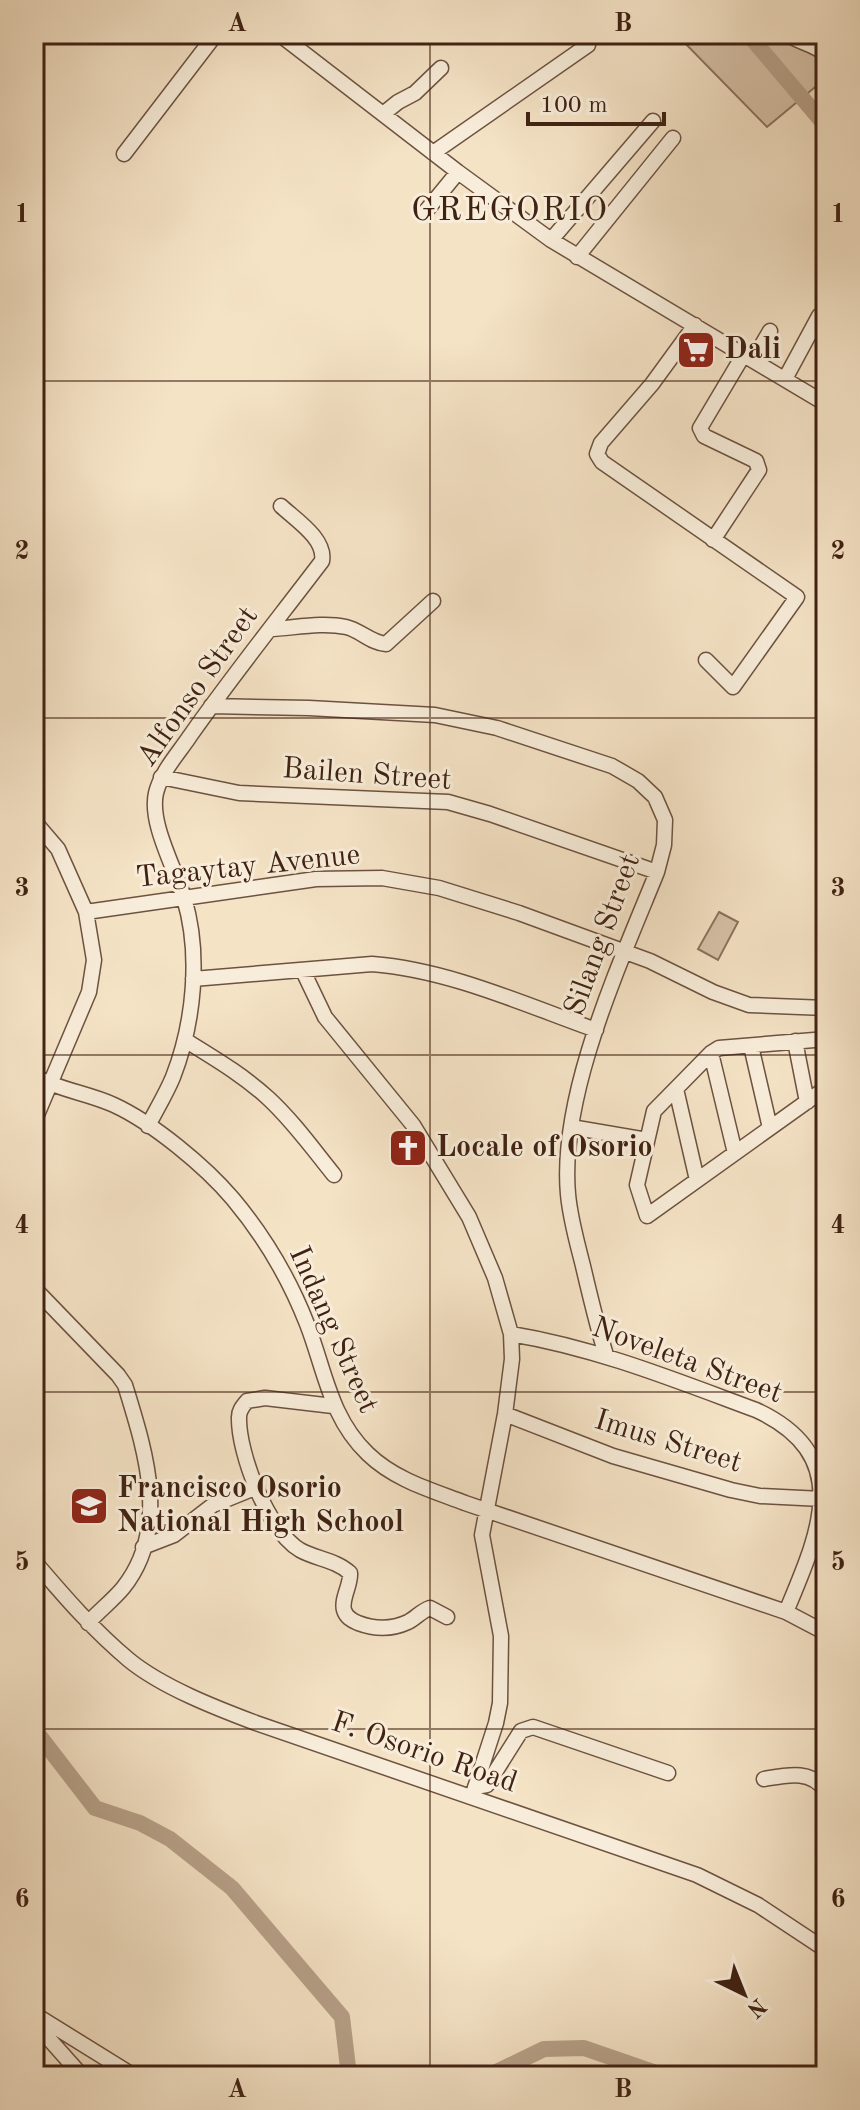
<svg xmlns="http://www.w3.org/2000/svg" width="860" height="2110" font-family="'Old Standard TT',serif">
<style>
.green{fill:#d6c2a8;stroke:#8b725e;stroke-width:2}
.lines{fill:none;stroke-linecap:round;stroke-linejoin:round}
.river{stroke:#b7a189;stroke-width:16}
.minor-casing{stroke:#6d5240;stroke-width:17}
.minor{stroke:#f8edda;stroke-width:14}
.grid{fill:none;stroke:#402213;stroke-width:2;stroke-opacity:0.55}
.labels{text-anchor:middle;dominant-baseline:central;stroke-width:6;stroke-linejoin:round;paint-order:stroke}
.poi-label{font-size:30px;font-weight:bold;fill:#402213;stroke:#f8edda;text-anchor:start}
.street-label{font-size:30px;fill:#402213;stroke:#f8edda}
.quarter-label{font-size:34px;letter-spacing:2px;fill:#402213;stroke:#f8edda}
.neatline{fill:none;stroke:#402213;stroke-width:3}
.grid-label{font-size:26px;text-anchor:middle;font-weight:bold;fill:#402213}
</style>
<rect width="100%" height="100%" fill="#f5e3c6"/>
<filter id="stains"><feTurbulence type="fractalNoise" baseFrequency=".0025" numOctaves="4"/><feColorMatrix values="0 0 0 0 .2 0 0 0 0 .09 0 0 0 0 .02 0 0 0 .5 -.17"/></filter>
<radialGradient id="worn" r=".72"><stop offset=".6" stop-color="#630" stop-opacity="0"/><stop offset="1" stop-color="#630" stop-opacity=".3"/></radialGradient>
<path class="green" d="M676 34H798L826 64V78L767 127Z
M719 912 738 922 718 960 698 949Z"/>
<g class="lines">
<path class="river" d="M748 34 826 126
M34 1729 95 1808 140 1823 170 1839 232 1888 342 2017 349 2076
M488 2076 544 2049 584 2048 665 2076"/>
<g class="minor-casing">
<path id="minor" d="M279 34 458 172 551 240 826 404
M787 34C799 43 815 44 826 55
M383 114 398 102 415 93 441 68
M433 153 588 45
M124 154 216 34
M426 211 458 172
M551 240 653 121
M577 257 673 138
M695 325 652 384 601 443 597 454 602 462 797 597 733 687 706 660
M753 360 770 331
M785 379 819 316
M713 540 759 470 756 461 704 436 700 428 744 354
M270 629C294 628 322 622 346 627 360 630 371 643 386 644L433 601
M211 706 309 708 435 715 497 728 612 766 638 781 655 797 665 820 664 845 657 872C620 964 559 1095 568 1194 570 1218 577 1242 583 1266 590 1296 597 1326 606 1355
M161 777 239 793 448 802 490 814 657 872
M34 821 58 849 86 912 94 960 89 992 34 1122
M86 912 316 879 382 878 439 888 519 913 650 961 713 992 749 1005 826 1008
M303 971 325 1017 413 1125 469 1217 495 1278 511 1334 512 1359 505 1414 482 1535 501 1636 500 1703 496 1723 472 1797
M193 979 372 964C449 970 523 1004 596 1030
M826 1039 719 1048 711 1053 654 1111 637 1185 647 1216 826 1088
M185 1040C214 1058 243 1075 268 1098 293 1121 313 1149 334 1175
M795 1041 807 1102
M751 1046 770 1128
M711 1053 735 1153
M34 1076C59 1090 88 1093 114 1105 153 1123 205 1166 233 1199 264 1236 289 1278 307 1324 325 1370 330 1418 368 1454 395 1480 431 1490 465 1503L786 1612 826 1633
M676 1089 697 1180
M148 1126C156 1110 166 1094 173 1077 194 1023 201 954 184 898 175 868 149 823 156 793 161 772 178 754 190 736 232 676 278 619 322 561 326 539 296 520 281 506
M571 1127 647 1140
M34 1288 118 1375 125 1385C145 1450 171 1528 123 1588 113 1600 99 1611 88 1623
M511 1334C596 1348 675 1380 756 1410 856 1456 818 1535 786 1612
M333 1406 265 1398 247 1401C243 1406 239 1410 239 1417 238 1453 268 1531 300 1550 316 1559 336 1560 350 1573 351 1585 341 1599 344 1610 346 1617 351 1620 358 1623 374 1629 391 1630 408 1622 416 1618 421 1611 430 1608L447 1617
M505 1414 613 1456 731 1490 760 1496 822 1499
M143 1547 174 1535 213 1505 257 1487
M34 1561C64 1596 93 1630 129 1660 162 1687 216 1708 256 1723L697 1875 758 1905 826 1950
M764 1779C787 1775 811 1769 826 1791
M475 1787 487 1785 521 1731 533 1727 668 1773
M34 2014 134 2076
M34 2022 82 2076
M34 2071 39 2076"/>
</g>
<use href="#minor" class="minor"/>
</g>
<path class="grid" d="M430 34V2076M34 381H826M34 718H826M34 1055H826M34 1392H826M34 1729H826"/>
<defs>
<g id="supermarket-square" transform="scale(2)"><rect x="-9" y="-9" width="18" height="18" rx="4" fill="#8f2418" stroke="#f8edda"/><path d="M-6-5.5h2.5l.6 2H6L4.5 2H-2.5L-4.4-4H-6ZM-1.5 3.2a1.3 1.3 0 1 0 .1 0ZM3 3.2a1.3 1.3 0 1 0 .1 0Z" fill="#fff"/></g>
<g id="church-square" transform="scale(2)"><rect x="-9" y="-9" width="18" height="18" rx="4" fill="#8f2418" stroke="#f8edda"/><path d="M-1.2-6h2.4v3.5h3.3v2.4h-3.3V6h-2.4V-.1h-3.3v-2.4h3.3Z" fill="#fff"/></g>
<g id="school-square" transform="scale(2)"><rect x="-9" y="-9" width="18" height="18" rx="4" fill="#8f2418" stroke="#f8edda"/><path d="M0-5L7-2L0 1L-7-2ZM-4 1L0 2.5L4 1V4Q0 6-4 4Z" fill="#fff"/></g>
</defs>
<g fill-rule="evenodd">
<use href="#supermarket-square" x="696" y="350"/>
<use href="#church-square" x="408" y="1148"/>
<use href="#school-square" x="89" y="1506"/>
</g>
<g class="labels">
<g class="poi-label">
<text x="724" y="350">Dali</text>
<text x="436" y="1148">Locale of Osorio</text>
<text x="117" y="1489">Francisco Osorio<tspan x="117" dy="34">National High School</tspan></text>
</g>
<g class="street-label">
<text transform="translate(198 687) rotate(-55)">Alfonso Street</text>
<text transform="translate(367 775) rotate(4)">Bailen Street</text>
<text transform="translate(248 867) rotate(-6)">Tagaytay Avenue</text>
<text transform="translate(603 935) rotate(-70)">Silang Street</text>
<text transform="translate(333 1330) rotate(66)">Indang Street</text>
<text transform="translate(687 1361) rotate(20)">Noveleta Street</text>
<text transform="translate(668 1442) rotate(17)">Imus Street</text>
<text transform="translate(424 1753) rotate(19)">F. Osorio Road</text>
</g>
<g class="quarter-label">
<text x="510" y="211">GREGORIO</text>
</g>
</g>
<rect width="860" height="2110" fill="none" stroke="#f5e3c6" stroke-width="88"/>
<g transform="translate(744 1994) rotate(137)" stroke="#f8edda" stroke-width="6" paint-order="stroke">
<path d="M0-6L14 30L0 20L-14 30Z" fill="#402213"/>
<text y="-12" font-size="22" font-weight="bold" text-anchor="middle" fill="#402213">N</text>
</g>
<path d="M528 112v12h136v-12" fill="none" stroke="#402213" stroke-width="4"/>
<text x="540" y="112" font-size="24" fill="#402213" stroke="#f8edda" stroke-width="6" paint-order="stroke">100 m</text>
<rect x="44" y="44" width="772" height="2022" class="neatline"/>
<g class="grid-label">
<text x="237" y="31">A</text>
<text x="623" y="31">B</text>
<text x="22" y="222">1</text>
<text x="838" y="222">1</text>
<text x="22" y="559">2</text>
<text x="838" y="559">2</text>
<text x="22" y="896">3</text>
<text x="838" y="896">3</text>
<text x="22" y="1233">4</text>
<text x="838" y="1233">4</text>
<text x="22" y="1570">5</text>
<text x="838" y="1570">5</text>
<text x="22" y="1907">6</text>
<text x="838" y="1907">6</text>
<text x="237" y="2097">A</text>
<text x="623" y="2097">B</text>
</g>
<rect width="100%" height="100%" filter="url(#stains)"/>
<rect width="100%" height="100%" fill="url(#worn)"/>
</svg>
